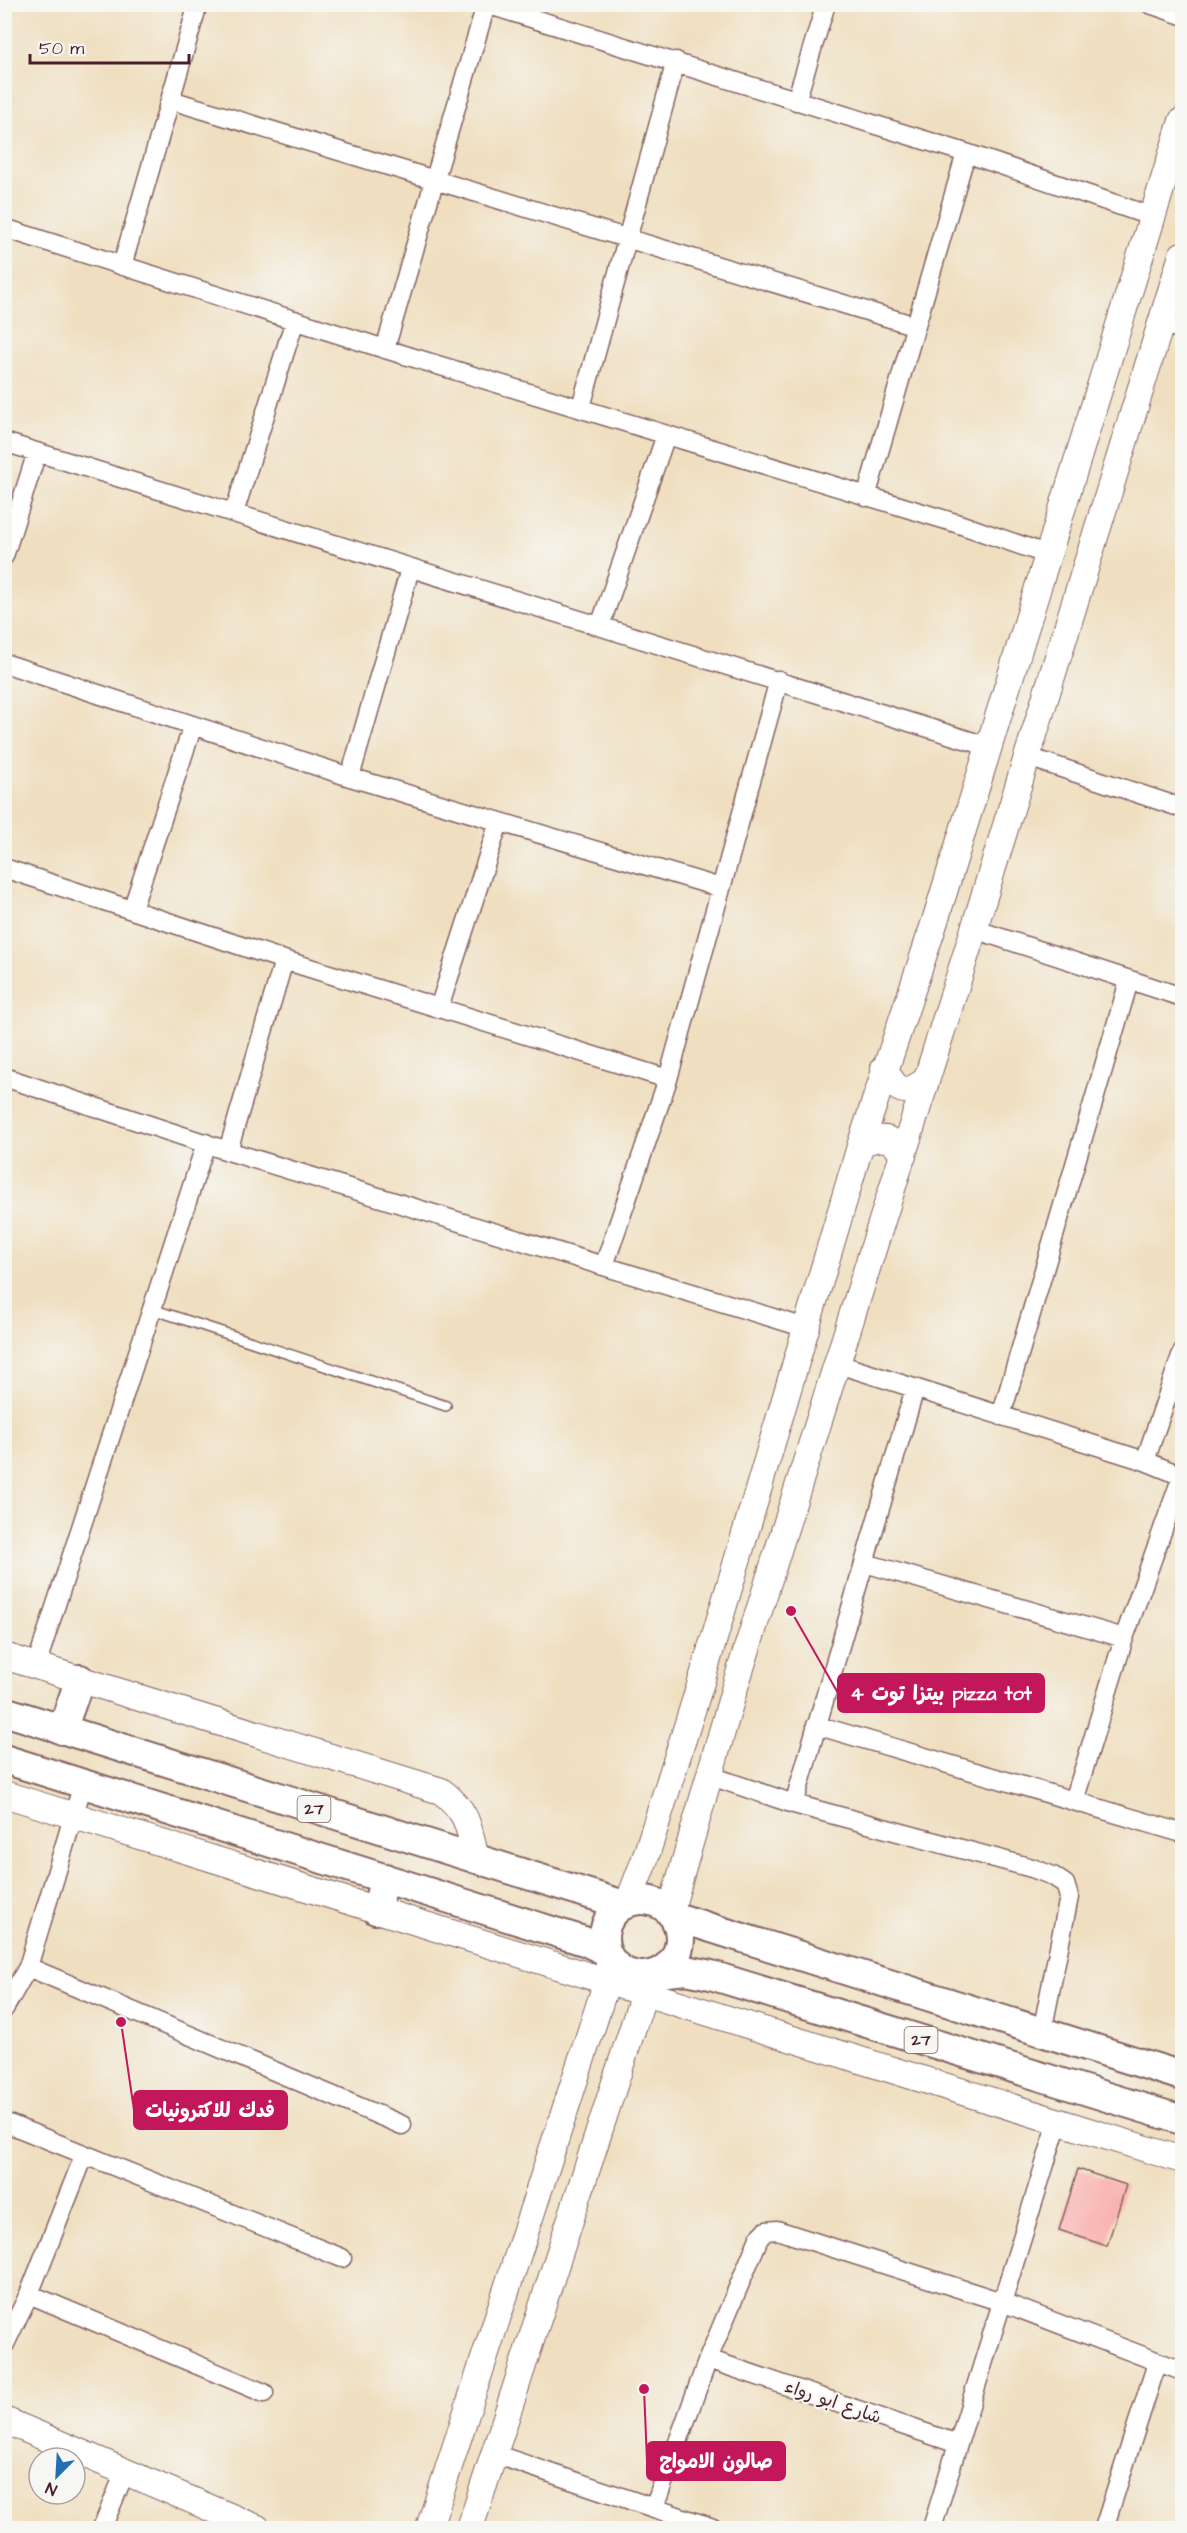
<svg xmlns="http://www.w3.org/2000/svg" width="1187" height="2533" font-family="'Architects Daughter','Playpen Sans Arabic',sans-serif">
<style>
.building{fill:#f9adab}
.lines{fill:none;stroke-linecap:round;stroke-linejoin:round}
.lane-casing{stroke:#84625f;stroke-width:12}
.street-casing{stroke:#84625f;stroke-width:21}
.secondary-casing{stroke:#84625f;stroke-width:28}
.primary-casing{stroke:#84625f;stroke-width:32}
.lane{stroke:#fff;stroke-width:9}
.street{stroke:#fff;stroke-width:18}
.secondary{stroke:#fff;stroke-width:26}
.primary{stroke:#fff;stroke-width:28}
.labels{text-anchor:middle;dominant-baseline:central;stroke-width:4.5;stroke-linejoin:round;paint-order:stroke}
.shield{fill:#f6f6f2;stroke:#7e6067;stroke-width:1.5}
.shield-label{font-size:16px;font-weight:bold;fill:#4a1f2b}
.street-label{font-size:18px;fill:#4a1f2b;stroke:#f6f6f2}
.leader{fill:none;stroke:#c2185b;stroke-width:2}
.callout-dot{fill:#c2185b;stroke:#f6f6f2;stroke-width:2}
.callout{fill:#c2185b;stroke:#c2185b;stroke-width:2}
.callout-label{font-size:20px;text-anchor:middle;font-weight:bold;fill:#fff}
</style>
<rect width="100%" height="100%" fill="#f6f6f2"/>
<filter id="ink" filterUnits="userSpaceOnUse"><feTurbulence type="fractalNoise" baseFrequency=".0167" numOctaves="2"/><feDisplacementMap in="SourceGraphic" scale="12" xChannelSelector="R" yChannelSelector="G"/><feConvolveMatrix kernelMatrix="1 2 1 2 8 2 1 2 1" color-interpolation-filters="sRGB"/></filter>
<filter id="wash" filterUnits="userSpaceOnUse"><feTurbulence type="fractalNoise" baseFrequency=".008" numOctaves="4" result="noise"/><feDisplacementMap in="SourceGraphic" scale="24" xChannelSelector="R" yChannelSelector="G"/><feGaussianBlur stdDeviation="1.35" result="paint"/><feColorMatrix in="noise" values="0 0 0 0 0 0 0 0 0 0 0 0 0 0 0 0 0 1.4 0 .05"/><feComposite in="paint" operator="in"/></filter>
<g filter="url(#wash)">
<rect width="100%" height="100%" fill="#efdfc0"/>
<g id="blocks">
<path class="building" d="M1078 2169 1126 2185 1107 2246 1059 2230Z"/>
</g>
</g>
<g filter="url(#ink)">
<use href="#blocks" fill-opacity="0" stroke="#84625f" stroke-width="1.5"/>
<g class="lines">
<g class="lane-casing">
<path id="lane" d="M152 1309 446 1406"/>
</g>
<g class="street-casing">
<path id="street" d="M486 4 966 153 1153 217
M1150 4 1182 15
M171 100 916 326
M796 101 826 4
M4 228 385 349 959 524 1049 555
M122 266 198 4
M1161 323 1182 330
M385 349 486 5
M581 407 676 61
M4 442 990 747
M866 497 966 153
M234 513 295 320
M4 556 37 452
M600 626 666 435
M4 663 350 777 721 888
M1028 757 1182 808
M350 777 410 569
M4 868 284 960 668 1079
M132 910 193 725
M974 929 1182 997
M439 1008 499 822
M4 1077 228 1151 806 1328
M228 1151 284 960
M604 1266 668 1079 779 680
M838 1364 1145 1461 1182 1476
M1001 1416 1129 981
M1145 1461 1182 1353
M865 1563 1124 1638
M36 1666 206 1143
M816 1725 1182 1833
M708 1775 794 1804 1032 1868 1053 1876 1065 1884 1069 1897 1042 2032
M1074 1801 1124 1638 1182 1476
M794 1804 915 1388
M28 1967 402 2125
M4 2009 28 1967 83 1784
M4 2122 342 2258
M29 2294 84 2156
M4 2346 29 2294 264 2393
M708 2359 958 2444
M494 2454 713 2528
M654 2508 708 2359 759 2238 766 2231 777 2230 1002 2302 1182 2371
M102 2528 125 2472
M932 2528 1058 2122
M1104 2528 1157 2363"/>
</g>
<g class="secondary-casing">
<path id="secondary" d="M884 1068C897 1092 904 1097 926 1080
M861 1143C882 1136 892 1135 903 1156
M4 1656 441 1791C469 1812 469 1828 476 1860
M4 1794 1182 2160
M628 1903 645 1859 702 1679 861 1143 935 921 1182 121
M670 1913 734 1690 974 929 1182 255
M4 2420 257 2528
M429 2528 607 1981 609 1965
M470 2528 649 1978"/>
</g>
<g class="primary-casing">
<path id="primary" d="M4 1711 624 1905
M62 1730 80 1679
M4 1759 587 1942 606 1951
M604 1938a38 38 0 1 1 76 0a38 38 0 1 1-76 0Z
M376 1910 385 1878
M673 1916 1182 2076
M658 1973 686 1970 711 1975 1182 2120"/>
</g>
<use href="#lane" class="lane"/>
<use href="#street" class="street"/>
<use href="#secondary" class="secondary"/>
<use href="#primary" class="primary"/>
</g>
</g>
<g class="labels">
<g class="shield">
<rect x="297.5" y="1796" width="33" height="26" rx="4.5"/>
<rect x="904.5" y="2027" width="33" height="26" rx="4.5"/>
</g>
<g class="shield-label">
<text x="314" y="1809">27</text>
<text x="921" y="2040">27</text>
</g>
<g class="street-label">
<text transform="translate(833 2402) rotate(19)">شارع ابو رواء</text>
</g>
</g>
<path class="leader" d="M791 1611L838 1693M121 2022L134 2110M644 2389L647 2461"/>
<g class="callout-dot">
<circle cx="791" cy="1611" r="6"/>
<circle cx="121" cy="2022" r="6"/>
<circle cx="644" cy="2389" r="6"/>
</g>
<g class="callout">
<rect x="838" y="1674" width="206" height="38" rx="6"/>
<rect x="134" y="2091" width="153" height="38" rx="6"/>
<rect x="647" y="2442" width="138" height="38" rx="6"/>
</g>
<g class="callout-label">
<text x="941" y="1700">بيتزا توت 4 pizza tot</text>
<text x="210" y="2117">فدك للاكترونيات</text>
<text x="716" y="2468">صالون الامواج</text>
</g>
<rect width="1187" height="2533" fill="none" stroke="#f6f6f2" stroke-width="24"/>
<g transform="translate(57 2476) rotate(204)"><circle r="28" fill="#f6f6f2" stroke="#b1a0a2" stroke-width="1.5"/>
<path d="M0-4.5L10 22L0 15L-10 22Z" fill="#1f6fb2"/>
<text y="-9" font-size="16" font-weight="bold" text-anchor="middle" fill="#4a1f2b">N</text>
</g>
<path d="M30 54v9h159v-9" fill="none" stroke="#4a1f2b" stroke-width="3"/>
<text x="39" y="54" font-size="18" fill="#4a1f2b" stroke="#f6f6f2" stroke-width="4.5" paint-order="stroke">50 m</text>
</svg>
